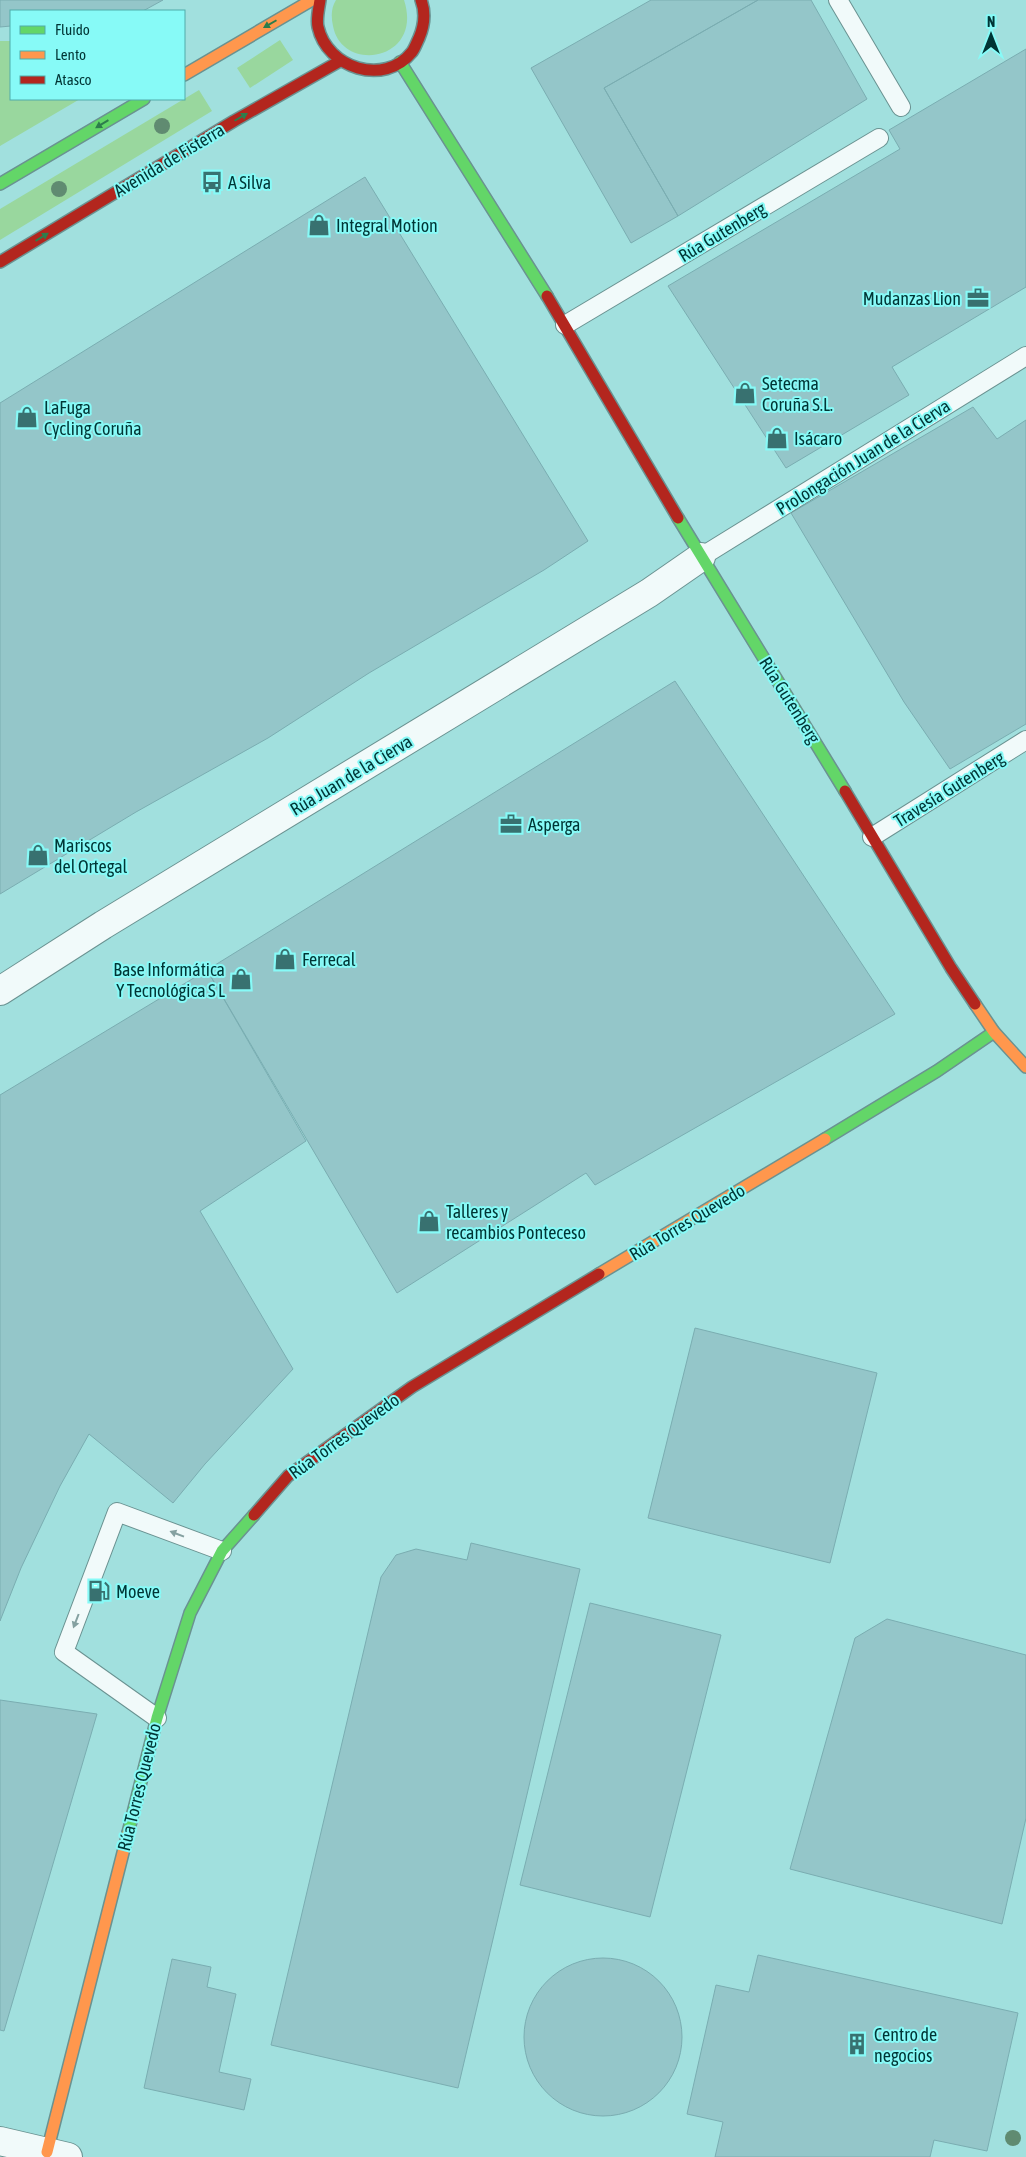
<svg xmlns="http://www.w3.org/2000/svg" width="1026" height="2157" font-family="'Asap Condensed',sans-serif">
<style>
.green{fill:#99d79e}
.building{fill:#94c6c9;stroke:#7aadb1}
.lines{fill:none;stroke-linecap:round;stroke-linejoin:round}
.lane-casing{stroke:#6a9291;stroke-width:20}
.street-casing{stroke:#6a9291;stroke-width:30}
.fast-casing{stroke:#6a9291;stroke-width:14}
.slow-casing{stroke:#6a9291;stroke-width:14}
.jam-casing{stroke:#6a9291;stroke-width:14}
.lane{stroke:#f1fafa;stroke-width:18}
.street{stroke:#f1fafa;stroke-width:28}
.fast{stroke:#63d668;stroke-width:11}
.slow{stroke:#ff974d;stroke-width:11}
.jam{stroke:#b3261e;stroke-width:11}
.tree{fill:#608b71}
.oneway{fill:#2d7d4c}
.oneway2{fill:#85a1a1}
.labels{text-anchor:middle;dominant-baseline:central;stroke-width:4;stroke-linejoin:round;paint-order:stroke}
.street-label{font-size:18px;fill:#003535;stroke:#87faf7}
.poi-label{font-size:18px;fill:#003535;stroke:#87faf7;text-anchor:start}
</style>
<rect width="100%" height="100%" fill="#a1e0de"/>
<path class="green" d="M336 0H404C424 61 342 74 333 26 331 17 331 8 336 0Z
M280 40 293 60 250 88 237 68Z
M0 41H11V99H80L0 146Z
M199 90 212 111 0 240V209Z"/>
<path class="building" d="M0 0H163L143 11H11V26L0 27Z
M651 0H758L604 88 678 216 631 243 531 68Z
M758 0H811L867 99 678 216 604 88Z
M1026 49V287L892 367 909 395 786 468 668 286 900 149 889 130Z
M365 177 588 541 544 570 369 673 268 738 136 812 0 894V403Z
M973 407 997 439 1026 420V724L950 769 904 702 791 513Z
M675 681 895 1014 595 1185 586 1173 397 1293 207 970Z
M207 970 306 1141 200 1211 293 1369 205 1464 173 1503 89 1434 60 1486 21 1568 0 1621V1095Z
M695 1328 877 1373 830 1563 648 1518Z
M471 1543 580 1569 458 2088 271 2045 381 1577 396 1555 416 1549 467 1560Z
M590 1603 721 1635 650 1917 520 1885Z
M887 1619 1026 1655V1818L1002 1924 790 1869 855 1638Z
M0 1700 97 1714 4 2031 0 2030Z
M758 1955 1018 2013 987 2151 934 2140 930 2157H715L723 2122 687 2114 716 1985 749 1992Z
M524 2037a79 79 0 1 1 158 0a79 79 0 1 1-158 0Z
M172 1959 211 1967 207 1987 236 1994 219 2072 251 2079 244 2110 144 2088Z"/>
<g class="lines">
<g class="lane-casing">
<path id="lane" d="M838 0 901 107
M565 325 879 138
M701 557 1026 356
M872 837 1026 740
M157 1718 64 1652 117 1512 222 1551"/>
</g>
<g class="street-casing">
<path id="street" d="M0 991 103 925 649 593 701 557
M0 2141 68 2157"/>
</g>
<g class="fast-casing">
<path id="fast" d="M400 62 547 296
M0 184 144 99
M678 518 845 791
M825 1139 937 1071 994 1032
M128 1833 157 1718 190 1613 222 1551 254 1515"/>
</g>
<g class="slow-casing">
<path id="slow" d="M184 75 312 0
M975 1004 994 1032 1026 1067
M599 1274 825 1139
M47 2152 128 1833"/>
</g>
<g class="jam-casing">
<path id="jam" d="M320 0C319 8 316 19 318 27 327 68 384 87 412 52 415 48 417 42 419 38 424 26 426 13 421 0
M0 262 234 121 340 61
M547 296 678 518
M845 791 951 968 975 1004
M254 1515 288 1476 412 1387 599 1274"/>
</g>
<use href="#lane" class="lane"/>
<use href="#street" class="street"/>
<use href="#fast" class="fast"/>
<use href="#slow" class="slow"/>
<use href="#jam" class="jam"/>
</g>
<g class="tree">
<circle cx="162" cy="126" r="8"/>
<circle cx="59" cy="189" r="8"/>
<circle cx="1013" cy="2138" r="8"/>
</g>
<defs><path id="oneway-solid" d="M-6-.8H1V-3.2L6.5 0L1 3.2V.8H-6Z" transform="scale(1.25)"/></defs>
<g class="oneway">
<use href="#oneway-solid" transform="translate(270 24) rotate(150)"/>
<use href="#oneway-solid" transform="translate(241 117) rotate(-30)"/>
<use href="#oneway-solid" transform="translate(102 124) rotate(149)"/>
<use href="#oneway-solid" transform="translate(42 237) rotate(-31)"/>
</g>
<g class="oneway2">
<use href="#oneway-solid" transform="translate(177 1534) rotate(-159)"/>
<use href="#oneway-solid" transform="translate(76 1621) rotate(111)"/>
</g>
<defs>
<g id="bus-bare" transform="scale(1.725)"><path d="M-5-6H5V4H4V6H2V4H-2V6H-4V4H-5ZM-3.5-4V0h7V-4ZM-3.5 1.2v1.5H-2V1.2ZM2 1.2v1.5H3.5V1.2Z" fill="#387170" stroke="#87faf7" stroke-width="2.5" paint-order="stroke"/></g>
<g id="shop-bare" transform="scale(1.725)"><path d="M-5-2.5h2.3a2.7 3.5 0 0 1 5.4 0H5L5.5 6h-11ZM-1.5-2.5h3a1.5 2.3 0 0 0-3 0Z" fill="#387170" stroke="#87faf7" stroke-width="2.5" paint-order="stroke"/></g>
<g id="office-bare" transform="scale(1.725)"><path d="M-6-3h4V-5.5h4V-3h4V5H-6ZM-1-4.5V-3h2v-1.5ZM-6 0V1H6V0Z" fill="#387170" stroke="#87faf7" stroke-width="2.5" paint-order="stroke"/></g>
<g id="fuel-bare" transform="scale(1.725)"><path d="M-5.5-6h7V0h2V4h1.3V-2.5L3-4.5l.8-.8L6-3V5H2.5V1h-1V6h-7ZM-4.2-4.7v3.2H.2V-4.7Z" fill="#387170" stroke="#87faf7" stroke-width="2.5" paint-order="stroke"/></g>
<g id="building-bare" transform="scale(1.725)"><path d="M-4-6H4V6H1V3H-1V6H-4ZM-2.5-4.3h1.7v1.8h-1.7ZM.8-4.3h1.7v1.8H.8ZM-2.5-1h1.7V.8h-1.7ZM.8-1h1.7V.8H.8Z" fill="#387170" stroke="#87faf7" stroke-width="2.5" paint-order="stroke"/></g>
</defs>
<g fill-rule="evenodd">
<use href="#bus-bare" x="212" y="182"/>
<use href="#shop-bare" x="319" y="225"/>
<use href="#office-bare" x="978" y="298"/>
<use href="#shop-bare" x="745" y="393"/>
<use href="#shop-bare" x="27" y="417"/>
<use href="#shop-bare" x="777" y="438"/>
<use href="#office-bare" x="511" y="824"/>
<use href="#shop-bare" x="38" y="855"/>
<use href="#shop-bare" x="285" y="959"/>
<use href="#shop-bare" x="241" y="979"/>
<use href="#shop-bare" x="429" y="1221"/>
<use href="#fuel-bare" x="99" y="1591"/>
<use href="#building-bare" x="857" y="2044"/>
</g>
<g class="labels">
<g class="street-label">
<text transform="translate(169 160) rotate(-31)">Avenida de Fisterra</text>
<text transform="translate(722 232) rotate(-31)">Rúa Gutenberg</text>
<text transform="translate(863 457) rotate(-32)">Prolongación Juan de la Cierva</text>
<text transform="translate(790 700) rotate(58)">Rúa Gutenberg</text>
<text transform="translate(351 775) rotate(-31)">Rúa Juan de la Cierva</text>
<text transform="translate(949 789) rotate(-32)">Travesía Gutenberg</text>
<text transform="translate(687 1222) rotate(-31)">Rúa Torres Quevedo</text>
<text transform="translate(344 1436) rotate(-36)">Rúa Torres Quevedo</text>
<text transform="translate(139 1787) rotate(-76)">Rúa Torres Quevedo</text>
</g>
<g class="poi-label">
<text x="228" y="182">A Silva</text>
<text x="336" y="225">Integral Motion</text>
<text x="961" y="298" text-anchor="end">Mudanzas Lion</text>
<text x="762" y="383">Setecma<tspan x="762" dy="21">Coruña S.L.</tspan></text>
<text x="44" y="407">LaFuga<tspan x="44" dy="21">Cycling Coruña</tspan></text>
<text x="794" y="438">Isácaro</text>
<text x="528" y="824">Asperga</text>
<text x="54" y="845">Mariscos<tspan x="54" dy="21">del Ortegal</tspan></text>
<text x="302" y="959">Ferrecal</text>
<text x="225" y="969" text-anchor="end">Base Informática<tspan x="225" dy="21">Y Tecnológica S L</tspan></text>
<text x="446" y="1211">Talleres y<tspan x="446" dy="21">recambios Ponteceso</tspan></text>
<text x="116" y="1591">Moeve</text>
<text x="874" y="2034">Centro de<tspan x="874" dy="21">negocios</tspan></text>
</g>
</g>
<rect x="10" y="10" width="175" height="90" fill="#87faf7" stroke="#51aba9"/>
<rect x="20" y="26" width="25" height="8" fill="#63d668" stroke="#51aba9"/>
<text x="55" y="35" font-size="15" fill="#003535">Fluido</text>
<rect x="20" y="51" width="25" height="8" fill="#ff974d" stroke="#51aba9"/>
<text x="55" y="60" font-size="15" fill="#003535">Lento</text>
<rect x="20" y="76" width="25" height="8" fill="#b3261e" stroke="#51aba9"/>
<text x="55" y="85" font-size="15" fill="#003535">Atasco</text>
<g transform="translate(991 35)" stroke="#87faf7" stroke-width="4" paint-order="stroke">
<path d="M0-4L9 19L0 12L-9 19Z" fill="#003535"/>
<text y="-8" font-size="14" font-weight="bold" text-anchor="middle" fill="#003535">N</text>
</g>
</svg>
